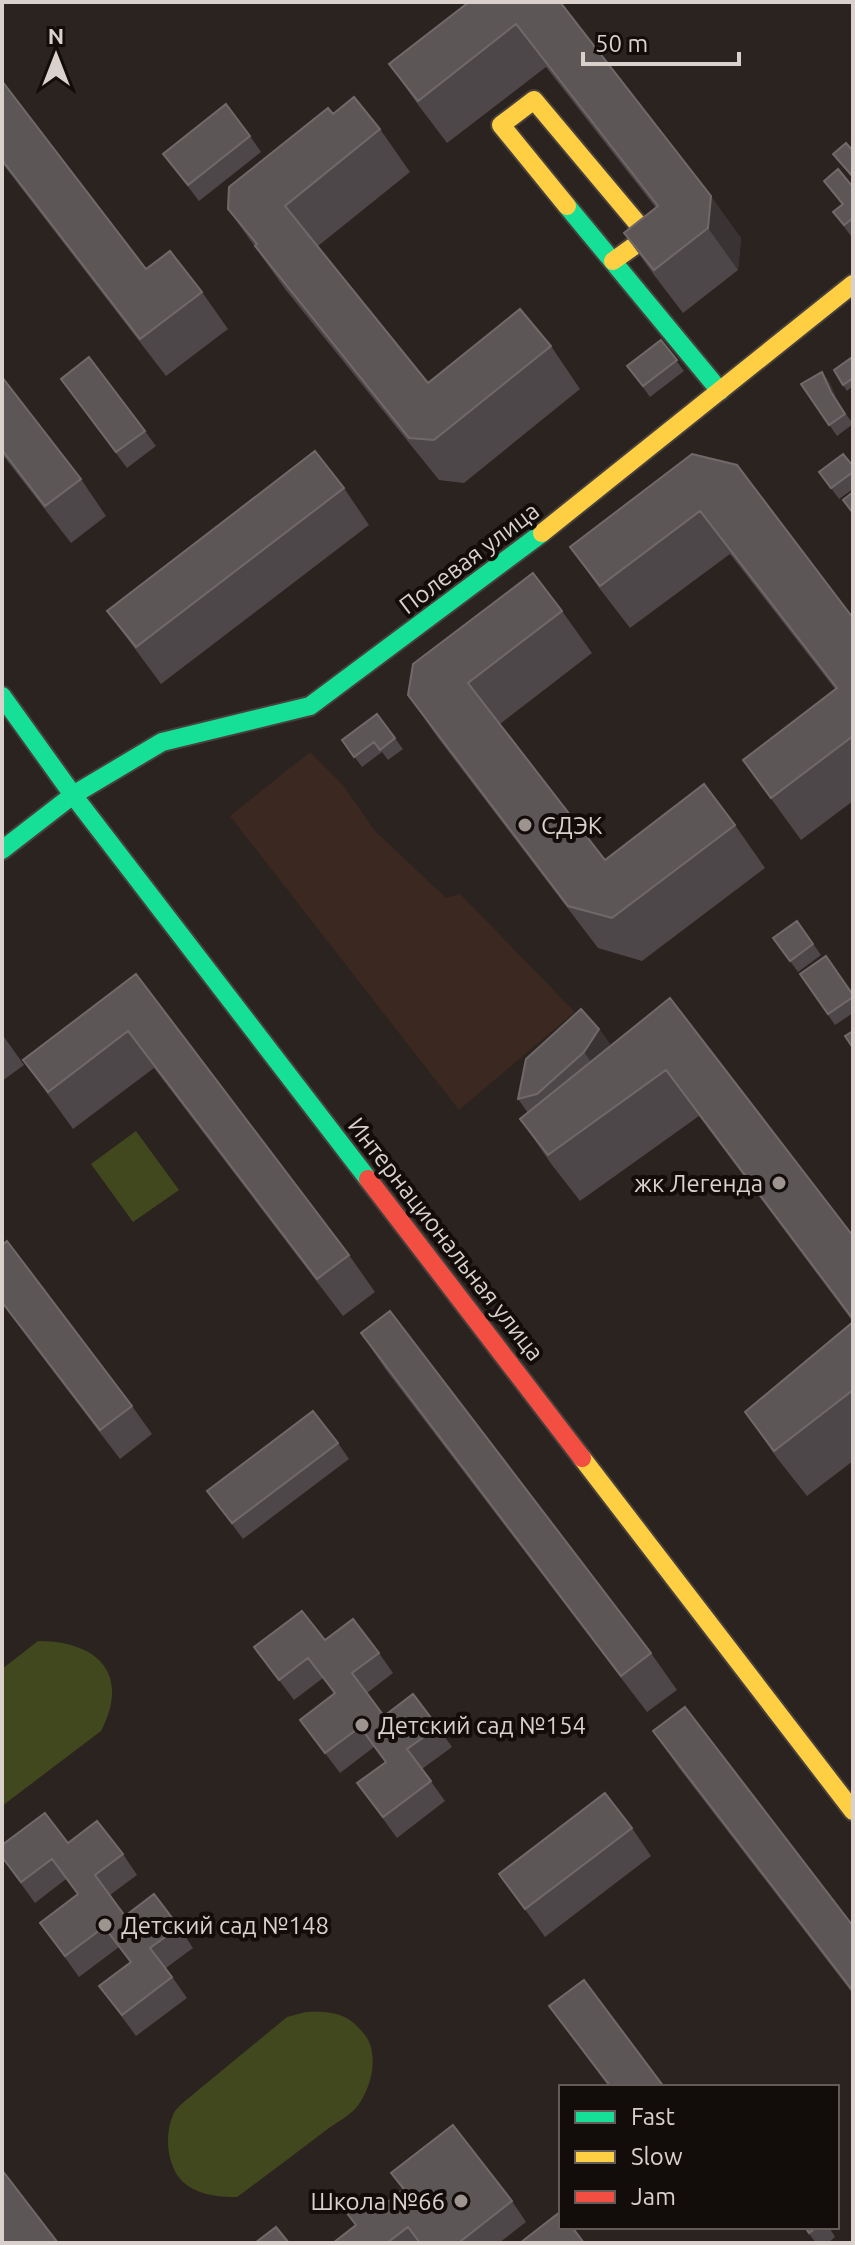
<svg xmlns="http://www.w3.org/2000/svg" width="855" height="2245" font-family="Ubuntu,sans-serif">
<style>
.built{fill:#3b2821}
.green{fill:#41481d}
.lines{fill:none;stroke-linecap:round;stroke-linejoin:round}
.fast-casing{stroke:#47403d;stroke-width:22}
.slow-casing{stroke:#47403d;stroke-width:22}
.jam-casing{stroke:#47403d;stroke-width:22}
.fast{stroke:#16e098;stroke-width:18}
.slow{stroke:#ffcf43;stroke-width:18}
.jam{stroke:#f24e42;stroke-width:18}
.wall{fill:#4e4749}
.shaded-wall{fill:#393333}
.building{fill:#5d5657;stroke:#70696a;stroke-width:2}
.poi-dot{fill:#9d9490;stroke:#120c0a;stroke-width:3}
.labels{text-anchor:middle;dominant-baseline:central;stroke-width:8;stroke-linejoin:round;paint-order:stroke}
.street-label{font-size:24px;fill:#dad1cd;stroke:#120c0a}
.poi-label{font-size:24px;fill:#dad1cd;stroke:#120c0a;text-anchor:start}
</style>
<rect width="100%" height="100%" fill="#2b2320"/>
<path class="built" d="M310 752 343 785 374 830 446 898 460 894 575 1012 459 1110 230 816Z"/>
<path class="green" d="M136 1131 179 1190 133 1222 91 1164Z
M38 1641C97 1641 131 1673 101 1731L2 1806V1669Z
M306 2012C333 2011 348 2013 365 2035 379 2054 372 2086 359 2104 352 2115 335 2123 325 2131 296 2153 267 2175 237 2197 218 2197 198 2195 183 2182 167 2167 164 2135 173 2115 175 2110 180 2105 185 2101L287 2017Z"/>
<g class="lines">
<g class="fast-casing">
<path id="fast" d="M567 206 720 391
M2 696 73 795 368 1179
M2 850 73 795 162 742 310 706 542 533"/>
</g>
<g class="slow-casing">
<path id="slow" d="M567 206 501 125 534 100 648 236 613 261
M542 533 853 284
M582 1458 853 1811"/>
</g>
<g class="jam-casing">
<path id="jam" d="M368 1179 582 1458"/>
</g>
<use href="#fast" class="fast"/>
<use href="#slow" class="slow"/>
<use href="#jam" class="jam"/>
</g>
<path class="wall" d="M560 2 741 238 738 270 683 313 654 275 624 233 656 208 546 67 447 143 419 106 389 64Z
M2 81 146 269 202 292 228 329 166 376 2 163Z
M333 114 380 129 410 172 318 246 428 383 551 346 580 389 464 483 439 480 285 289 228 209Z
M250 136 261 152 199 201 163 154Z
M824 181 853 187V235L851 236 833 212 842 205Z
M661 340 684 371 650 397 627 366Z
M853 361V386L847 391 843 385Z
M2 377 81 479 106 516 71 543 2 454Z
M61 379 145 431 156 446 127 468Z
M830 383 838 403 853 424 837 436 801 384Z
M692 454 853 618V801L801 840 743 760 835 689 730 554 630 628 600 589 570 547Z
M853 466V489L839 499 819 472Z
M344 488 369 525 161 684 107 611Z
M562 611 592 653 500 724 605 860 735 825 765 868 642 961 598 948 438 738 408 695Z
M377 714 403 749 388 760 382 752 362 767 342 740Z
M797 921 821 955 798 972 773 938Z
M136 974 349 1255 375 1292 343 1316 154 1068 73 1129 23 1060Z
M800 974 853 995V1013L835 1025Z
M670 998 853 1236V1322L699 1116 580 1201 552 1165 520 1119 528 1113 518 1099 599 1029 610 1044 606 1050Z
M2 1034 24 1065 2 1081Z
M2 1245 132 1406 152 1434 120 1459 2 1304Z
M853 1322V1461L807 1496 777 1458 745 1412Z
M361 1333 651 1653 677 1690 647 1712 386 1370Z
M338 1443 349 1459 243 1539 207 1491Z
M325 1640 379 1653 393 1673 367 1693 384 1716 438 1727 452 1747 422 1769 445 1801 397 1838 357 1783 385 1762 374 1747 340 1773 300 1720 334 1694 323 1678 294 1700 254 1647Z
M653 1731 853 1926V1994L679 1768Z
M632 1828 651 1856 545 1937 499 1874Z
M68 1843 123 1854 137 1875 110 1895 125 1916 179 1927 193 1948 166 1968 187 1998 136 2036 99 1986 130 1963 119 1947 79 1977 40 1923 78 1895 66 1879 35 1903 2 1858Z
M549 2006 664 2087H609Z
M391 2173 512 2201 526 2222 499 2243H333L355 2225 346 2212H375L403 2190Z
M804 2227H829L835 2237 828 2243H816Z"/>
<path class="shaded-wall" d="M711 196 741 238 738 270 708 228Z
M822 372 830 383 838 403 831 392Z
M599 1029 610 1044 595 1068 584 1052Z"/>
<path class="building" d="M469 2H560L711 196 708 228 654 270 624 233 658 206 516 24 418 101 389 64Z
M2 81 146 269 170 251 202 292 140 339 2 160Z
M354 97 380 129 285 206 428 383 520 309 551 346 434 440 409 438 255 246 257 244 228 209 229 187 328 108 333 114Z
M226 104 250 136 188 185 163 154Z
M846 143 853 151V177L833 154Z
M838 169 853 187V218L844 225 833 212 843 204 824 181Z
M661 340 677 360 643 386 627 366Z
M89 357 145 431 116 452 61 379Z
M851 358 853 361V378L843 385 834 370Z
M822 372 831 392 845 414 829 425 801 384Z
M2 377 81 479 45 506 2 450Z
M315 451 344 488 136 647 107 611Z
M692 454 737 465 853 618V736L771 798 743 760 837 688 700 511 600 586 570 547Z
M843 454 853 466V472L831 488 819 472Z
M853 492V513L843 500Z
M533 573 562 611 468 683 605 860 704 784 735 825 612 918 568 906 408 695 413 664Z
M377 714 395 738 380 750 374 742 354 757 342 740Z
M797 921 813 944 790 961 773 938Z
M826 956 853 995V997L828 1014 800 974Z
M136 974 349 1255 317 1279 128 1031 48 1092 23 1060Z
M670 998 853 1236V1319L666 1070 548 1155 520 1119Z
M581 1009 599 1029 584 1052 537 1094 518 1099 526 1059Z
M853 1031V1048L845 1036Z
M7 1241 132 1406 100 1430 2 1302V1245Z
M390 1311 651 1653 621 1676 361 1333Z
M853 1322V1390L774 1451 745 1412Z
M313 1411 338 1443 232 1523 207 1491Z
M302 1611 325 1640 353 1619 379 1653 352 1673 384 1716 413 1694 438 1727 407 1749 431 1781 383 1817 357 1783 386 1762 360 1727 325 1753 300 1720 335 1693 308 1658 279 1680 254 1647Z
M685 1707 853 1926V1991L653 1731Z
M605 1793 632 1828 525 1909 499 1874Z
M45 1813 68 1843 97 1821 123 1854 95 1875 125 1916 154 1894 179 1927 150 1948 172 1977 122 2015 99 1986 131 1962 104 1927 65 1956 40 1923 78 1894 52 1859 21 1882 2 1857V1845Z
M584 1980 664 2087H611L549 2006Z
M453 2125 512 2201 461 2241 462 2243H420L408 2227 387 2243H333L356 2225 346 2212 364 2198 375 2212 404 2189 391 2173Z
M2 2170 58 2243H2Z
M560 2212 561 2227H572L584 2243H520Z
M276 2227 289 2243H255Z
M805 2227H817L809 2233Z"/>
<g class="poi-dot">
<circle cx="525" cy="825" r="8"/>
<circle cx="779" cy="1183" r="8"/>
<circle cx="362" cy="1725" r="8"/>
<circle cx="105" cy="1925" r="8"/>
<circle cx="461" cy="2201" r="8"/>
</g>
<g class="labels">
<g class="street-label">
<text transform="translate(469 558) rotate(-37)">Полевая улица</text>
<text transform="translate(446 1239) rotate(52)">Интернациональная улица</text>
</g>
<g class="poi-label">
<text x="541" y="825">СДЭК</text>
<text x="763" y="1183" text-anchor="end">жк Легенда</text>
<text x="378" y="1725">Детский сад №154</text>
<text x="121" y="1925">Детский сад №148</text>
<text x="445" y="2201" text-anchor="end">Школа №66</text>
</g>
</g>
<rect width="855" height="2245" fill="none" stroke="#dad1cd" stroke-width="8"/>
<rect x="559" y="2085" width="280" height="144" fill="#120c0a" stroke="#625b58" stroke-width="2"/>
<rect x="575" y="2111" width="40" height="12" fill="#16e098" stroke="#625b58" stroke-width="2"/>
<text x="631" y="2125" font-size="24" fill="#dad1cd">Fast</text>
<rect x="575" y="2151" width="40" height="12" fill="#ffcf43" stroke="#625b58" stroke-width="2"/>
<text x="631" y="2165" font-size="24" fill="#dad1cd">Slow</text>
<rect x="575" y="2191" width="40" height="12" fill="#f24e42" stroke="#625b58" stroke-width="2"/>
<text x="631" y="2205" font-size="24" fill="#dad1cd">Jam</text>
<g transform="translate(56 56)" stroke="#120c0a" stroke-width="6" paint-order="stroke">
<path d="M0-6L14 30L0 20L-14 30Z" fill="#dad1cd"/>
<text y="-12" font-size="22" font-weight="bold" text-anchor="middle" fill="#dad1cd">N</text>
</g>
<path d="M583 52v12h156v-12" fill="none" stroke="#dad1cd" stroke-width="4"/>
<text x="595" y="52" font-size="24" fill="#dad1cd" stroke="#120c0a" stroke-width="6" paint-order="stroke">50 m</text>
</svg>
